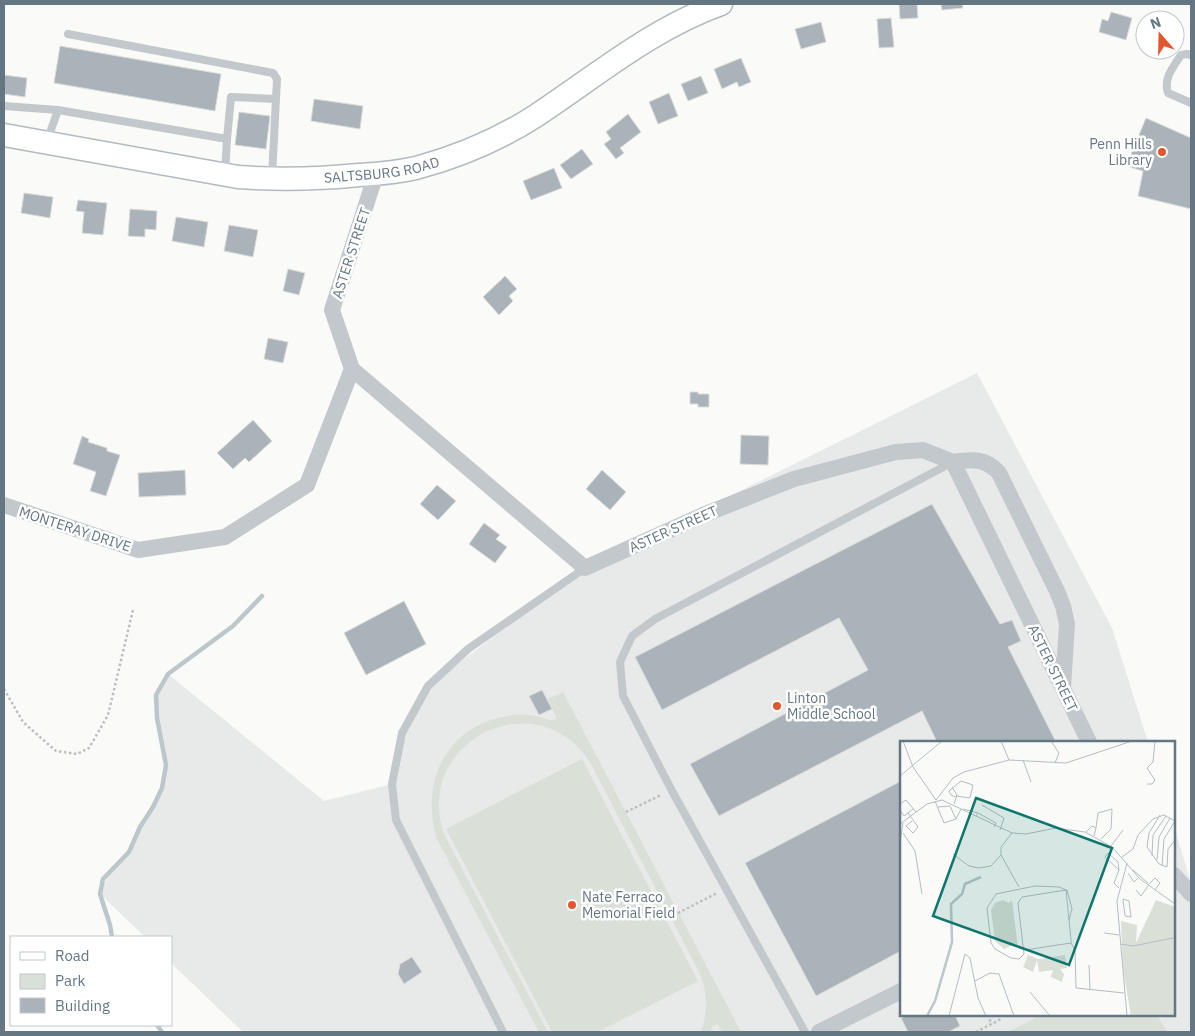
<svg xmlns="http://www.w3.org/2000/svg" width="1195" height="1036" font-family="'IBM Plex Sans',sans-serif">
<style>
.built{fill:#e8e9e9}
.green{fill:#dadfd7}
.lines{fill:none;stroke-linecap:round;stroke-linejoin:round}
.stream{stroke:#bbc7cb;stroke-width:4.5}
.building{fill:#aab3b9;stroke:#dcdcda}
.secondary-casing{stroke:#b3babf;stroke-width:25}
.path{stroke:#bbbfc2;stroke-width:2.5;stroke-dasharray:2.5 2.5;stroke-linecap:butt}
.service{stroke:#c3c8cc;stroke-width:8}
.minor{stroke:#c3c8cc;stroke-width:16}
.secondary{stroke:#fff;stroke-width:22}
.poi-dot{fill:#e4572e;stroke:#fff;stroke-width:2}
.labels{text-anchor:middle;dominant-baseline:central;stroke-width:5;stroke-linejoin:round;paint-order:stroke}
.poi-label{font-size:14px;fill:#657683;stroke:#fff;text-anchor:start}
.street-label{font-size:14px;fill:#657683;stroke:#fff}
.inset-river{fill:none;stroke:#bbc7cb;stroke-width:2.5}
.inset-road{fill:none;stroke:#b5bdc2;stroke-width:1}
.view{fill:#0f766e;fill-opacity:0.15;stroke:#0f766e;stroke-width:2.5}
.inset-edge{fill:none;stroke:#657683;stroke-width:2.5}
</style>
<rect width="100%" height="100%" fill="#fafaf8"/>
<path class="built" d="M977 373 1112 628 1148 742H901V1015H1174V826L1191 883V1032H243L171 963V937H145L100 894 109 873 129 852 140 827 162 788 166 765 160 732 156 695 168 674 324 801 392 784 399 748 428 686 585 568Z"/>
<path class="green" d="M563 692 741 1032H722L718 1024 712 1026 710 1032H701C708 1011 708 993 699 972L591 764C539 679 412 740 444 834L548 1032H539L437 839C419 783 447 724 509 716 517 714 527 715 535 716 543 717 550 722 557 719L548 699Z
M582 759 698 981 598 1032H552L446 829Z
M1041 1015H1157L1167 1032H1008Z"/>
<g class="lines">
<path class="stream" d="M112 937 110 925 100 894 103 879 129 852 140 827 153 807 162 788 166 765 157 718 156 695 168 674 233 626 262 596
M157 1025 162 1032"/>
</g>
<path class="building" d="M899 4H917L918 18 900 19Z
M941 4H962L963 8 942 10Z
M1111 12 1132 18 1126 40 1099 32 1102 19 1108 21Z
M891 18 894 47 879 48 877 19Z
M821 22 826 42 801 49 795 29Z
M60 46 221 74 215 111 54 83Z
M741 58 751 82 739 87 737 82 722 89 714 69Z
M4 75 27 78 25 97 4 94Z
M701 76 708 93 688 101 681 84Z
M669 93 678 116 658 124 649 102Z
M314 99 363 106 360 129 311 121Z
M239 112 270 116 266 149 235 145Z
M628 114 641 132 620 148 624 153 616 159 604 144 611 139 606 132Z
M1146 118 1191 138V209L1138 196 1143 171 1126 166Z
M582 149 593 164 571 179 560 165Z
M554 168 562 188 531 200 523 181Z
M24 193 53 197 50 218 21 213Z
M78 200 107 203 103 235 82 233 84 212 76 211Z
M130 209 157 211 156 230 145 229V237L128 236Z
M176 217 208 222 204 247 172 241Z
M229 225 258 230 253 257 224 251Z
M288 269 305 273 299 295 283 291Z
M505 276 517 289 509 296 513 301 499 315 483 297Z
M268 338 288 342 283 363 264 359Z
M690 392H698V394H709V407H698V404H690Z
M253 420 272 441 249 462 245 458 233 469 217 453Z
M741 435 769 436 768 465 740 464Z
M82 436 89 439 88 442 107 448V451L120 455 106 496 90 491 96 472 73 464Z
M185 470 186 495 139 497 138 473Z
M602 470 626 492 610 510 586 489Z
M437 485 456 501 438 520 420 504Z
M932 504 1000 624 1012 620 1021 641 1008 647 1056 742H937L922 711 719 816 690 764 868 670 839 618 662 710 635 657Z
M484 523 500 535 496 539 507 547 495 563 469 544Z
M404 601 426 644 366 675 344 633Z
M542 690 552 709 539 715 529 696Z
M901 781V951L816 996 745 863Z
M412 957 422 972 404 984 398 974 400 964Z
M908 1015H955L960 1026 948 1032H908L901 1018Z"/>
<g class="lines">
<g class="secondary-casing">
<g id="secondary">
<path id="s1" d="M4 135 238 177C279 180 319 179 359 175 378 174 398 172 416 168 457 157 498 140 534 117 595 77 651 29 721 4"/>
</g>
</g>
<path class="path" d="M4 689 23 722 56 751 77 754 89 748 108 715 133 610
M626 812 661 795
M678 913 717 893
M987 1015 992 1024
M976 1032 1001 1019"/>
<path class="service" d="M68 34 273 73 277 79 272 177
M1191 55 1187 54 1181 55C1173 67 1163 79 1168 93L1191 103
M4 106 58 110
M227 139 231 97 276 99
M47 141 58 110 227 139 225 173
M503 1032 396 820 392 784 402 733 428 686 468 649 585 568
M805 1032 671 789 623 696 620 662 632 636 655 619 951 463"/>
<path class="minor" d="M376 174 332 310 352 369 585 568 703 515 794 479 896 452 923 450 953 462 1089 742
M953 462C972 459 986 458 999 473L1057 591 1063 606 1067 624 1063 688
M4 505 138 550 225 537 307 485 352 369
M1174 875 1191 894
M819 1032 901 991"/>
<use href="#secondary" class="secondary"/>
</g>
<g class="poi-dot">
<circle cx="1162" cy="152" r="5"/>
<circle cx="777" cy="706" r="5"/>
<circle cx="572" cy="905" r="5"/>
</g>
<g class="labels">
<g class="poi-label">
<text x="1152" y="144" text-anchor="end">Penn Hills<tspan x="1152" dy="16">Library</tspan></text>
<text x="787" y="698">Linton<tspan x="787" dy="16">Middle School</tspan></text>
<text x="582" y="897">Nate Ferraco<tspan x="582" dy="16">Memorial Field</tspan></text>
</g>
<g class="street-label">
<text stroke="none"><textPath href="#s1" startOffset="382">SALTSBURG ROAD</textPath></text>
<text transform="translate(351 253) rotate(-72)">ASTER STREET</text>
<text transform="translate(75 529) rotate(18)">MONTERAY DRIVE</text>
<text transform="translate(673 529) rotate(-24)">ASTER STREET</text>
<text transform="translate(1053 668) rotate(64)">ASTER STREET</text>
</g>
</g>
<g transform="translate(900 741)">
<rect width="275" height="275" fill="#fafaf8"/>
<path d="M103 159 109 162 112 159 118 207 115 203 104 208 95 200 91 169 95 162ZM256 159 275 166V275H231L223 227 221 180 237 184 236 202ZM128 214 138 218 165 214 167 227 160 228 164 233 162 241 151 236 153 229 139 231 137 219 133 231 123 226Z" fill="#dadfd7"/>
<path class="inset-river" d="M27 275 35 260 52 201 51 163 62 153 65 143 81 136"/>
<path class="inset-road" d="M3 0 13 26 36 59 53 37 64 31 109 19 166 22 232 0M101 0 109 19M151 0 159 12 155 22M123 19 131 41M0 35 42 0M247 43H252L255 39 247 27 253 21 255 0M52 46 57 54 54 63M56 56 51 54 49 50 61 40 73 44 70 57 56 55M35 60 44 82 56 78 61 68M0 63 6 59 16 71M82 64 104 77 100 89M38 66 50 65 56 78M63 68 78 72M0 69 4 75 13 68M8 72 18 86 13 92 6 85 12 80M260 74 249 92 247 106 259 123 267 126 268 108 275 99M76 75 78 72 96 82 94 86M0 83 27 63 42 59 112 92 126 93 156 87 185 91 212 106 240 138 275 163M196 87 198 72 212 68 211 88 201 98M186 91 192 85 196 87 194 95M3 92 15 110 22 153M112 92 101 106V114L119 146M0 101 3 82M211 105 223 89M53 113 69 125 79 127 91 125 101 114M252 115 253 94 266 75M222 116 233 108 238 94 253 78 264 74 275 80 264 98 262 125M257 119 259 96 270 77M227 122 217 160 227 275M219 129 218 121 208 112 205 116 219 129 214 142 219 147M233 129 248 142M228 132 234 141 238 137M248 144 255 137 260 142 255 149M236 149 241 155 248 145M223 158 229 160 231 176 225 175ZM204 192 219 194M171 202 175 209 176 247 224 252M220 203 233 205 273 197M125 209 171 202V199L166 149 159 146 135 145 96 153 87 167 91 202 95 208 111 217 119 218 124 213 118 162 122 156 166 149H167L172 168 169 179M189 224 190 249M75 240 90 232 99 233 114 275M130 251 150 275M49 275 65 213 70 217 78 257 86 275"/>
<path class="view" d="M76 57 212 107 169 224 33 175Z"/>
<rect width="275" height="275" class="inset-edge"/>
</g>
<rect width="1195" height="1036" fill="none" stroke="#657683" stroke-width="10"/>
<rect x="10" y="936" width="162" height="90" fill="#ffffff" stroke="#c1c8cd"/>
<rect x="20" y="952" width="25" height="8" fill="#ffffff" stroke="#c1c8cd"/>
<text x="55" y="961" font-size="15" fill="#657683">Road</text>
<rect x="20" y="974" width="25" height="15" fill="#dadfd7" stroke="#c1c8cd"/>
<text x="55" y="986" font-size="15" fill="#657683">Park</text>
<rect x="20" y="998" width="25" height="15" fill="#aab3b9" stroke="#c1c8cd"/>
<text x="55" y="1011" font-size="15" fill="#657683">Building</text>
<g transform="translate(1160 35) rotate(340)"><circle r="24" fill="#ffffff" stroke="#c1c8cd"/>
<path d="M0-4L9 19L0 12L-9 19Z" fill="#e4572e"/>
<text y="-8" font-size="14" font-weight="bold" text-anchor="middle" fill="#657683">N</text>
</g>
</svg>
